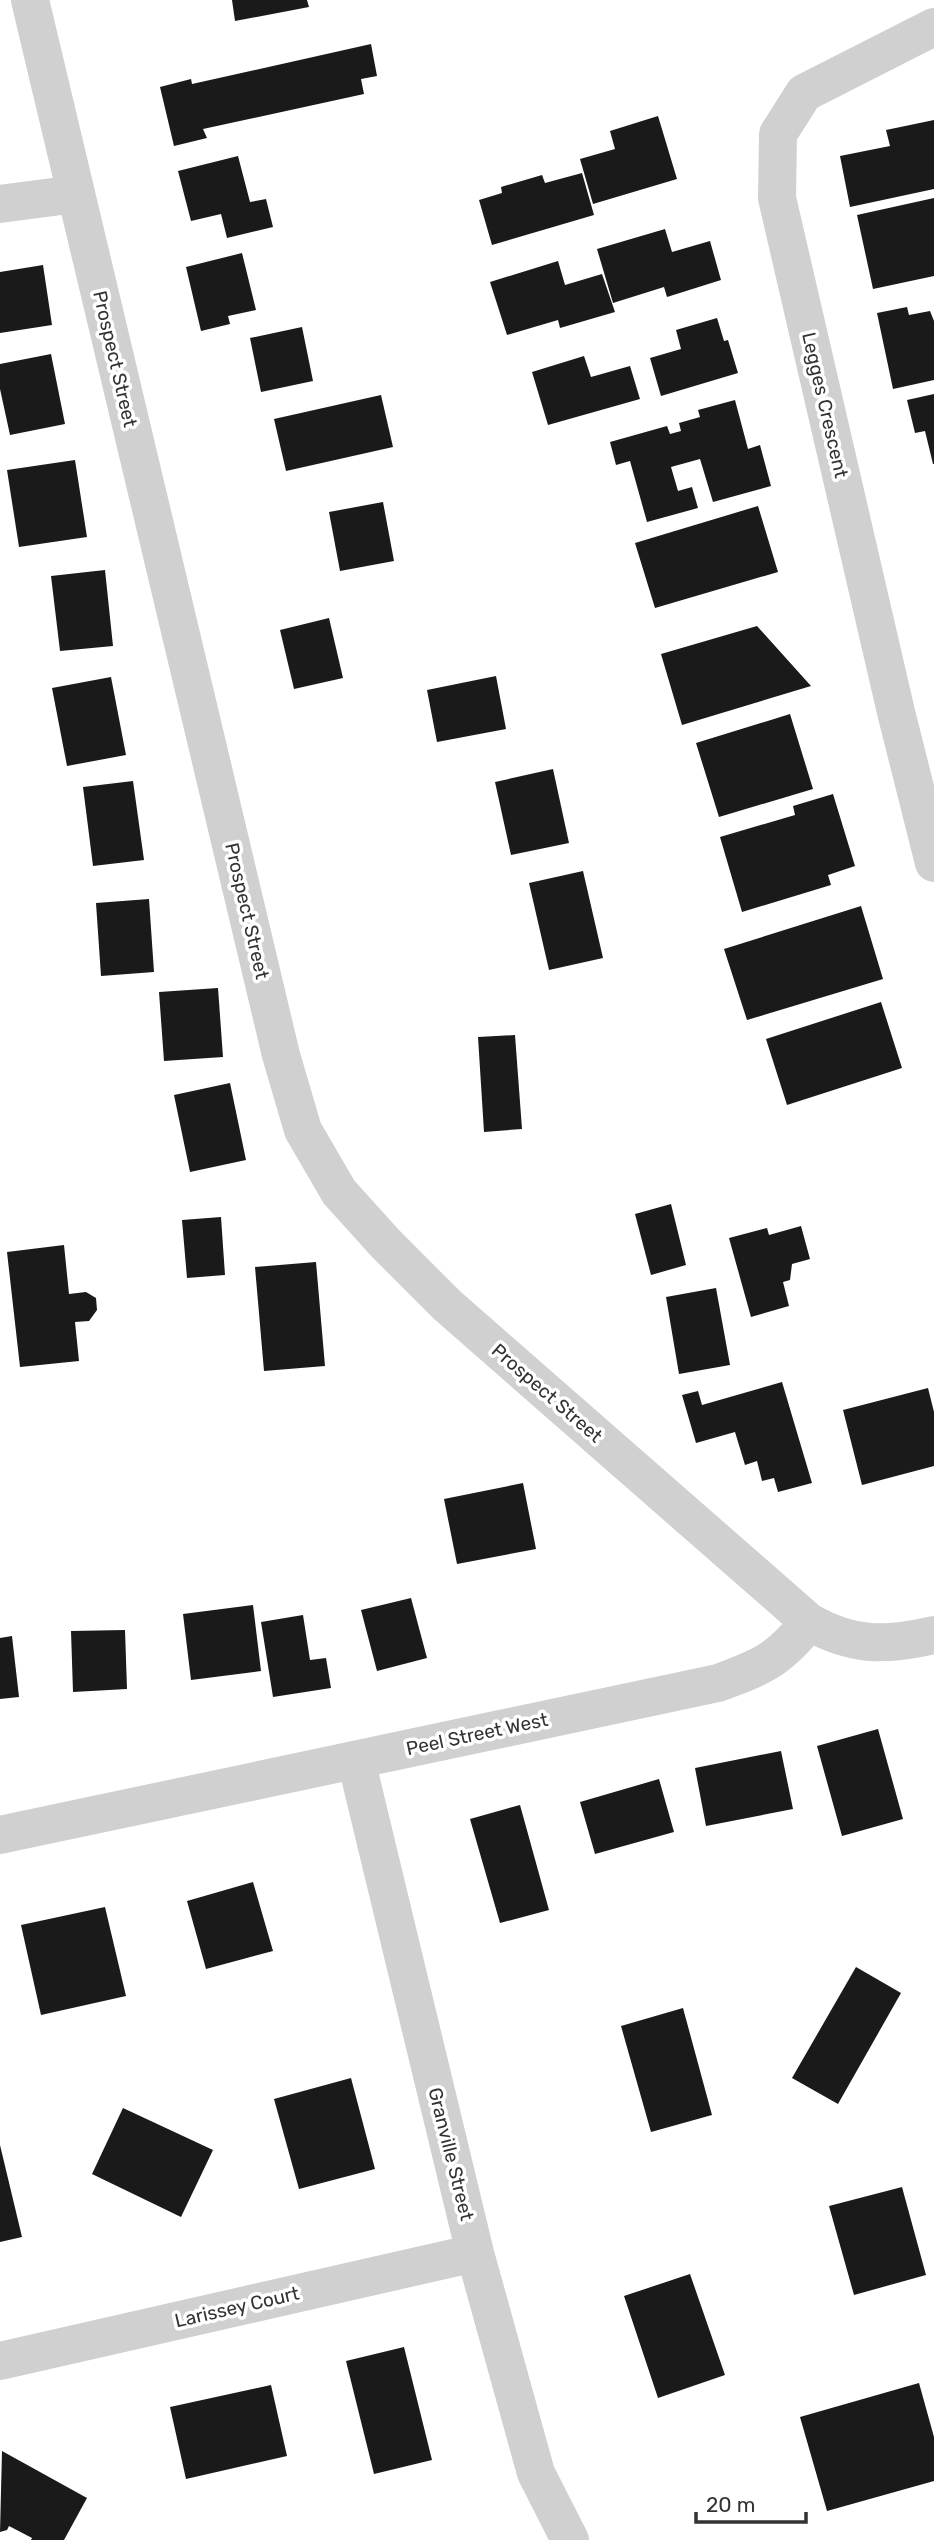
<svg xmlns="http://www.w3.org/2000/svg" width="934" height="2540" font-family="Rubik,sans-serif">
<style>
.building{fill:#1a1a1a}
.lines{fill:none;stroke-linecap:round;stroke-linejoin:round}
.minor{stroke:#d0d0d0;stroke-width:38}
.tertiary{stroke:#d0d0d0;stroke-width:38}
.labels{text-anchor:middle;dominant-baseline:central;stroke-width:7;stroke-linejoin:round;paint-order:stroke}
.street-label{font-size:19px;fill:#333;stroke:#fff}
</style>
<rect width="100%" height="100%" fill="#fff"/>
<path class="building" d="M232 0H307L309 7 235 21Z
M371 44 377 76 361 79 364 94 203 129 207 138 174 146 160 87 191 79 192 84Z
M658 116 677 179 593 204 580 159 615 149 610 131Z
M934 120V189L850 207 840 156 890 146 886 130Z
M238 156 250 202 266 199 273 227 227 238 221 214 191 221 178 171Z
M582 173 594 215 492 245 479 200 502 193 501 187 542 175 545 183Z
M934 198V276L873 289 857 215Z
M665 229 672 252 710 241 721 280 667 297 664 287 613 303 597 249Z
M242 253 256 310 228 316 230 324 201 331 186 267Z
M558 261 565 285 602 274 615 312 560 328 558 320 507 335 490 282Z
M43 265 52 325 0 333V272Z
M907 307 909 315 930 311 934 321V380L893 389 877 313Z
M717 318 724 341 728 340 738 373 661 396 650 358 681 349 676 330Z
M302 327 313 381 261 392 250 338Z
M51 354 65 424 10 435 0 389V364Z
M584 356 591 377 630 366 640 399 548 425 532 372Z
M934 394V464H933L925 431 915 433 907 400Z
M381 395 393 447 286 471 274 419Z
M735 400 748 449 760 445 771 486 713 502 700 459 671 467 678 491 692 487 698 508 647 522 630 461 616 465 610 442 667 426 670 434 681 431 679 423 700 417 698 410Z
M75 460 87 537 19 547 7 470Z
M383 502 394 561 340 571 329 512Z
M758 506 778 572 655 608 635 543Z
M105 570 113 646 60 651 51 576Z
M329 618 343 678 294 689 280 630Z
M757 626 811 686 682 725 661 654Z
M496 676 506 729 437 742 427 690Z
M111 677 126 755 67 766 52 688Z
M790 714 813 789 719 817 696 743Z
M553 769 569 843 511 855 495 782Z
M133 781 144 860 93 866 83 787Z
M833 794 855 866 828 875 831 885 742 912 720 837 795 815 793 806Z
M583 871 603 958 549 970 529 883Z
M149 899 154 972 101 976 96 903Z
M861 906 883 979 747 1020 724 949Z
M218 988 223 1057 164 1061 159 992Z
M881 1002 902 1068 787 1105 766 1039Z
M515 1035 522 1129 484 1132 478 1037Z
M230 1083 246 1160 190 1172 174 1095Z
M671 1204 686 1265 651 1275 635 1214Z
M221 1217 225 1275 187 1278 182 1220Z
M801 1226 810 1259 792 1264 790 1280 783 1282 789 1306 751 1317 729 1238 767 1228 769 1235Z
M64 1245 69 1294 86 1292 96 1298 97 1310 89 1321 75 1322 79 1361 20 1367 7 1252Z
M316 1262 325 1366 264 1371 255 1267Z
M716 1288 730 1365 679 1374 666 1297Z
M782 1382 812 1483 778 1492 774 1478 762 1481 757 1461 745 1465 735 1432 696 1443 682 1395 698 1391 702 1405Z
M928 1388 934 1412V1466L862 1485 843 1410Z
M523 1483 536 1549 457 1564 444 1499Z
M411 1598 427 1658 377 1671 361 1610Z
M253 1605 261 1671 191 1680 183 1614Z
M303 1615 310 1660 326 1658 331 1688 273 1697 261 1622Z
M125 1630 127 1689 73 1692 71 1631Z
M12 1636 19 1697 0 1699V1638Z
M878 1729 903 1819 842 1836 817 1746Z
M781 1751 793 1809 706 1826 695 1768Z
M659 1779 674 1832 595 1854 580 1802Z
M520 1805 549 1910 500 1923 470 1819Z
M253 1882 273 1951 206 1969 187 1901Z
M105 1907 126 1996 41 2015 21 1925Z
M856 1967 901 1993 838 2104 792 2078Z
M683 2008 712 2115 651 2132 621 2026Z
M351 2078 375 2169 299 2189 274 2099Z
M123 2108 213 2150 181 2217 92 2174Z
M0 2145 22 2237 0 2242Z
M902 2187 926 2275 854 2295 829 2206Z
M690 2274 725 2375 658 2398 624 2296Z
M404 2347 432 2460 374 2474 346 2361Z
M919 2383 934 2437V2481L827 2511 800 2417Z
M271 2385 287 2456 186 2479 170 2407Z
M2 2451 87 2498 64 2540H31L32 2538 9 2526 7 2530 0 2532Z"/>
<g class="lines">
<path class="minor" d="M934 27 804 93 778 134 777 198 896 712 934 863
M0 204 76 194
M356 1760 475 2253 536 2473 570 2540
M0 1835 718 1683C762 1667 779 1660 809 1622
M0 2361 475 2253"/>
<path class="tertiary" d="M30 0 281 1055 303 1130 339 1192 386 1244 447 1305 809 1622C854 1647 885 1646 934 1635"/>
</g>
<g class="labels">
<g class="street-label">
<text transform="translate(115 359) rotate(77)">Prospect Street</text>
<text transform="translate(825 405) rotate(77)">Legges Crescent</text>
<text transform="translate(247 911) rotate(77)">Prospect Street</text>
<text transform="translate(547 1393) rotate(41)">Prospect Street</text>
<text transform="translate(477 1734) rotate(-12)">Peel Street West</text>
<text transform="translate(451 2154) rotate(76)">Granville Street</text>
<text transform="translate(237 2307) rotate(-13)">Larissey Court</text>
</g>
</g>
<path d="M696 2512v10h110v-10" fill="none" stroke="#333333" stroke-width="3.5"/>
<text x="706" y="2512" font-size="21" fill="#333333" stroke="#ffffff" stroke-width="5" paint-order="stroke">20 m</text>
</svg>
